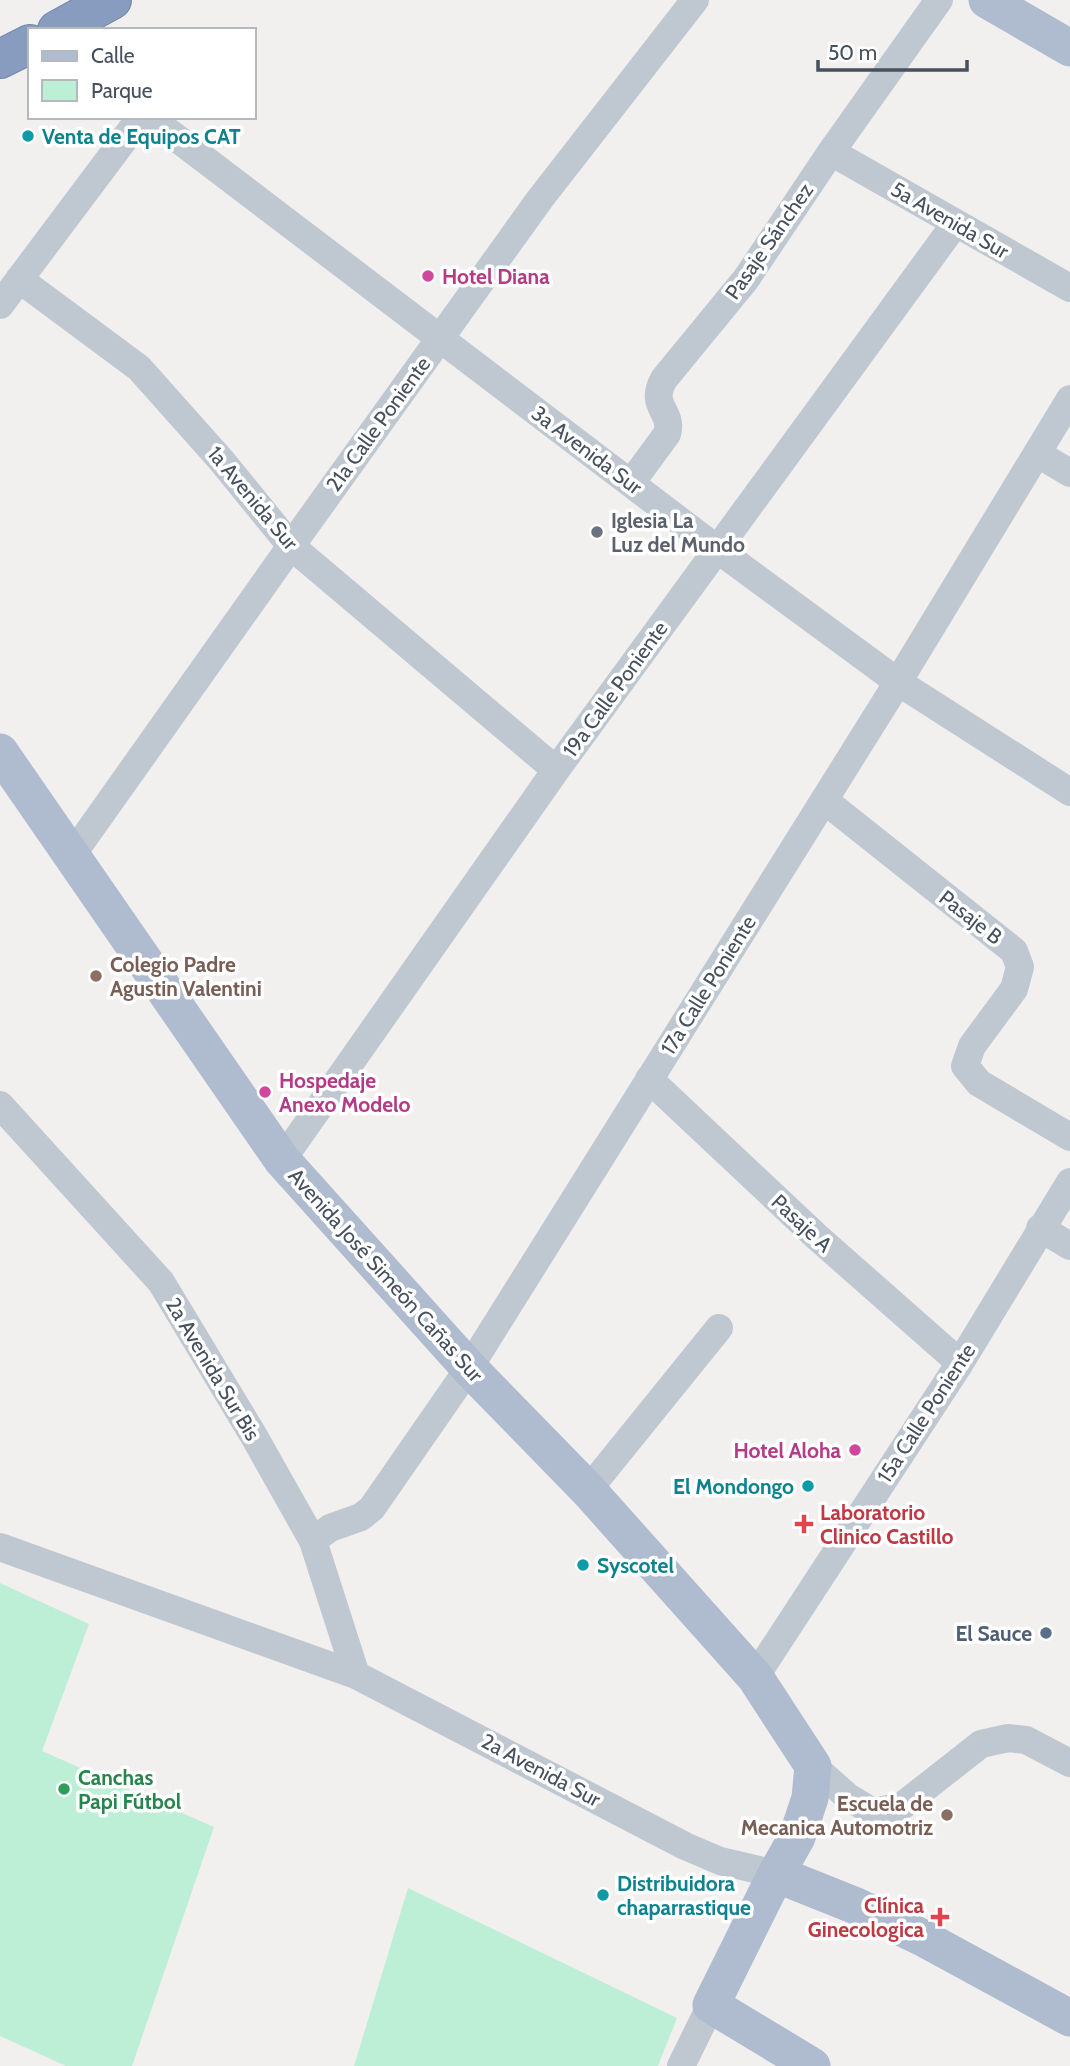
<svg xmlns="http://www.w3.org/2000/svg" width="1070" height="2066" font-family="Cabin,sans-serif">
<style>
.green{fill:#bdefd6}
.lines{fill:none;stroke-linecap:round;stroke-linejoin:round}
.highway-casing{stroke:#7286aa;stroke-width:40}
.minor{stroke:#bfc8d1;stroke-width:28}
.major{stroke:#afbbce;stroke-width:37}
.highway{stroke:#879cbe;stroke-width:38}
.culture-dot{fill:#0f9aa8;stroke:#fff;stroke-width:2.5}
.hotel-dot{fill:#d1479c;stroke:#fff;stroke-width:2.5}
.worship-dot{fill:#6b7280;stroke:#fff;stroke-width:2.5}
.education-dot{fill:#8d6e63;stroke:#fff;stroke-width:2.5}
.health-dot{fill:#e0444e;stroke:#fff;stroke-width:2.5}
.service-dot{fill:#5c6f8a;stroke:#fff;stroke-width:2.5}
.leisure-dot{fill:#2e9e5b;stroke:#fff;stroke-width:2.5}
.labels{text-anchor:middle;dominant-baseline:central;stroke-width:7;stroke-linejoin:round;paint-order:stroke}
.culture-label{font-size:21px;font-weight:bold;fill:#0d838f;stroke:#fff;text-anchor:start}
.street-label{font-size:21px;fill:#47505d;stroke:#fff}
.hotel-label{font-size:21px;font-weight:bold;fill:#b23c85;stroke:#fff;text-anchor:start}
.worship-label{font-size:21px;font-weight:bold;fill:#5b616d;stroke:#fff;text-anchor:start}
.education-label{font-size:21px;font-weight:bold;fill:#785e54;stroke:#fff;text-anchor:start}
.health-label{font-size:21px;font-weight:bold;fill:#be3a42;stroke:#fff;text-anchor:start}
.service-label{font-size:21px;font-weight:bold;fill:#4e5e75;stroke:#fff;text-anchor:end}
.leisure-label{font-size:21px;font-weight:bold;fill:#27864d;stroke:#fff;text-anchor:start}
</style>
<rect width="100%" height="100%" fill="#f2efef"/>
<path class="green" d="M0 1583 89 1624 42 1751 214 1827 132 2066H66L0 2036Z
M408 1888 677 2018 658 2066H354Z"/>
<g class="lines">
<g class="highway-casing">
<path id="highway" d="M57 30 112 0
M0 59 30 44"/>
</g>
<path class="minor" d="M149 117 717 549 898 682 1070 792
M831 152 1070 288
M19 279 139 368 221 460 291 546 556 770
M0 305 141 117
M1038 454 1070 473
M631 483 667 434C674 411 648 407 664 379L746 279 831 152 939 0
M824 800 1014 951 1020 967 1014 989 972 1046 965 1066 979 1083 1070 1137
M72 855 291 546 540 199 695 0
M649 1079 817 1237 960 1363
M0 1105 161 1282 255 1438 313 1541 356 1675
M282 1160 556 770 955 224
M1040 1228 1070 1246
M588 1490 719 1328
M313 1541 330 1528 361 1517 372 1508 469 1368 898 682 1070 399
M0 1547 356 1675 685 1846 720 1861 776 1874
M755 1677 960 1363 1070 1182
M813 1766 848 1797 873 1812 902 1806 981 1744 1008 1738 1026 1740 1070 1763
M681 2066 711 2005"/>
<path class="major" d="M987 0 1070 48
M0 752 282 1160 469 1368 588 1490 755 1677 813 1766 810 1798 797 1837 776 1874 711 2005 812 2066
M776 1874 856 1906 923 1938 1070 2018"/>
<use href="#highway" class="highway"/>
</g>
<g class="culture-dot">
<circle cx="28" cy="136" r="7"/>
<circle cx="808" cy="1486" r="7"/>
<circle cx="583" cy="1565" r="7"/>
<circle cx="603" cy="1895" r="7"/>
</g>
<g class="hotel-dot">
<circle cx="428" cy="276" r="7"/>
<circle cx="265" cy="1092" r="7"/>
<circle cx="855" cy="1450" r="7"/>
</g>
<circle class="worship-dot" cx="597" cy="532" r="7"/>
<g class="education-dot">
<circle cx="96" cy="976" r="7"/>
<circle cx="947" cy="1815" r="7"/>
</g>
<g class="health-dot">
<path d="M800.5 1513.5h7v7h7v7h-7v7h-7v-7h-7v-7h7z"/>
<path d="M936.5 1906.5h7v7h7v7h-7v7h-7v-7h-7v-7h7z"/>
</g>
<circle class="service-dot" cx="1046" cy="1633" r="7"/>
<circle class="leisure-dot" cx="64" cy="1789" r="7"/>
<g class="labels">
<g class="culture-label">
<text x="42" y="136">Venta de Equipos CAT</text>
<text x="794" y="1486" text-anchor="end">El Mondongo</text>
<text x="597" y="1565">Syscotel</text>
<text x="617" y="1883">Distribuidora<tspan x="617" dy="24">chaparrastique</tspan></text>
</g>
<g class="street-label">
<text transform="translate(950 220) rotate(30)">5a Avenida Sur</text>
<text transform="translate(769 241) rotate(-55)">Pasaje Sánchez</text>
<text transform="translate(378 424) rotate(-54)">21a Calle Poniente</text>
<text transform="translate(587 450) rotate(37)">3a Avenida Sur</text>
<text transform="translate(253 498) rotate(50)">1a Avenida Sur</text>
<text transform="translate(615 689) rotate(-54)">19a Calle Poniente</text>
<text transform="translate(971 917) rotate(38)">Pasaje B</text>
<text transform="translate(708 985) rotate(-58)">17a Calle Poniente</text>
<text transform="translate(802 1223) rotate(43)">Pasaje A</text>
<text transform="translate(386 1275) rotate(48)">Avenida José Simeón Cañas Sur</text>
<text transform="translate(213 1369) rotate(59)">2a Avenida Sur Bis</text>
<text transform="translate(926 1413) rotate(-57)">15a Calle Poniente</text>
<text transform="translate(541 1770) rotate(28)">2a Avenida Sur</text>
</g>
<g class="hotel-label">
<text x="442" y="276">Hotel Diana</text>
<text x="279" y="1080">Hospedaje<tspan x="279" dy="24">Anexo Modelo</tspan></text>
<text x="841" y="1450" text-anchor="end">Hotel Aloha</text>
</g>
<g class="worship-label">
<text x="611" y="520">Iglesia La<tspan x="611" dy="24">Luz del Mundo</tspan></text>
</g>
<g class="education-label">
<text x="110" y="964">Colegio Padre<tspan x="110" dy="24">Agustin Valentini</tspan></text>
<text x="933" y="1803" text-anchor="end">Escuela de<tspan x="933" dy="24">Mecanica Automotriz</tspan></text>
</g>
<g class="health-label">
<text x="820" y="1512">Laboratorio<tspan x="820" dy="24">Clinico Castillo</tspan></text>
<text x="924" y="1905" text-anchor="end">Clínica<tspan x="924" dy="24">Ginecologica</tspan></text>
</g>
<g class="service-label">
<text x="1032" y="1633">El Sauce</text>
</g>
<g class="leisure-label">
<text x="78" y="1777">Canchas<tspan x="78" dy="24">Papi Fútbol</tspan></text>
</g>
</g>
<rect x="28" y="28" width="228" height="91" fill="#ffffff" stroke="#b5b9be" stroke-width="2"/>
<rect x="42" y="51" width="35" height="10" fill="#afbbce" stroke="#b5b9be" stroke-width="2"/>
<text x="91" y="63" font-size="21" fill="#47505d">Calle</text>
<rect x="42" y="80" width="35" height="21" fill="#bdefd6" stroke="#b5b9be" stroke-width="2"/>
<text x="91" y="98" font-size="21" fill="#47505d">Parque</text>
<path d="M818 60v10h149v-10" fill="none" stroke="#47505d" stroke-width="3.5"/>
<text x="828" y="60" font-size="21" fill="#47505d" stroke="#ffffff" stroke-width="5" paint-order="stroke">50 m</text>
</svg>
